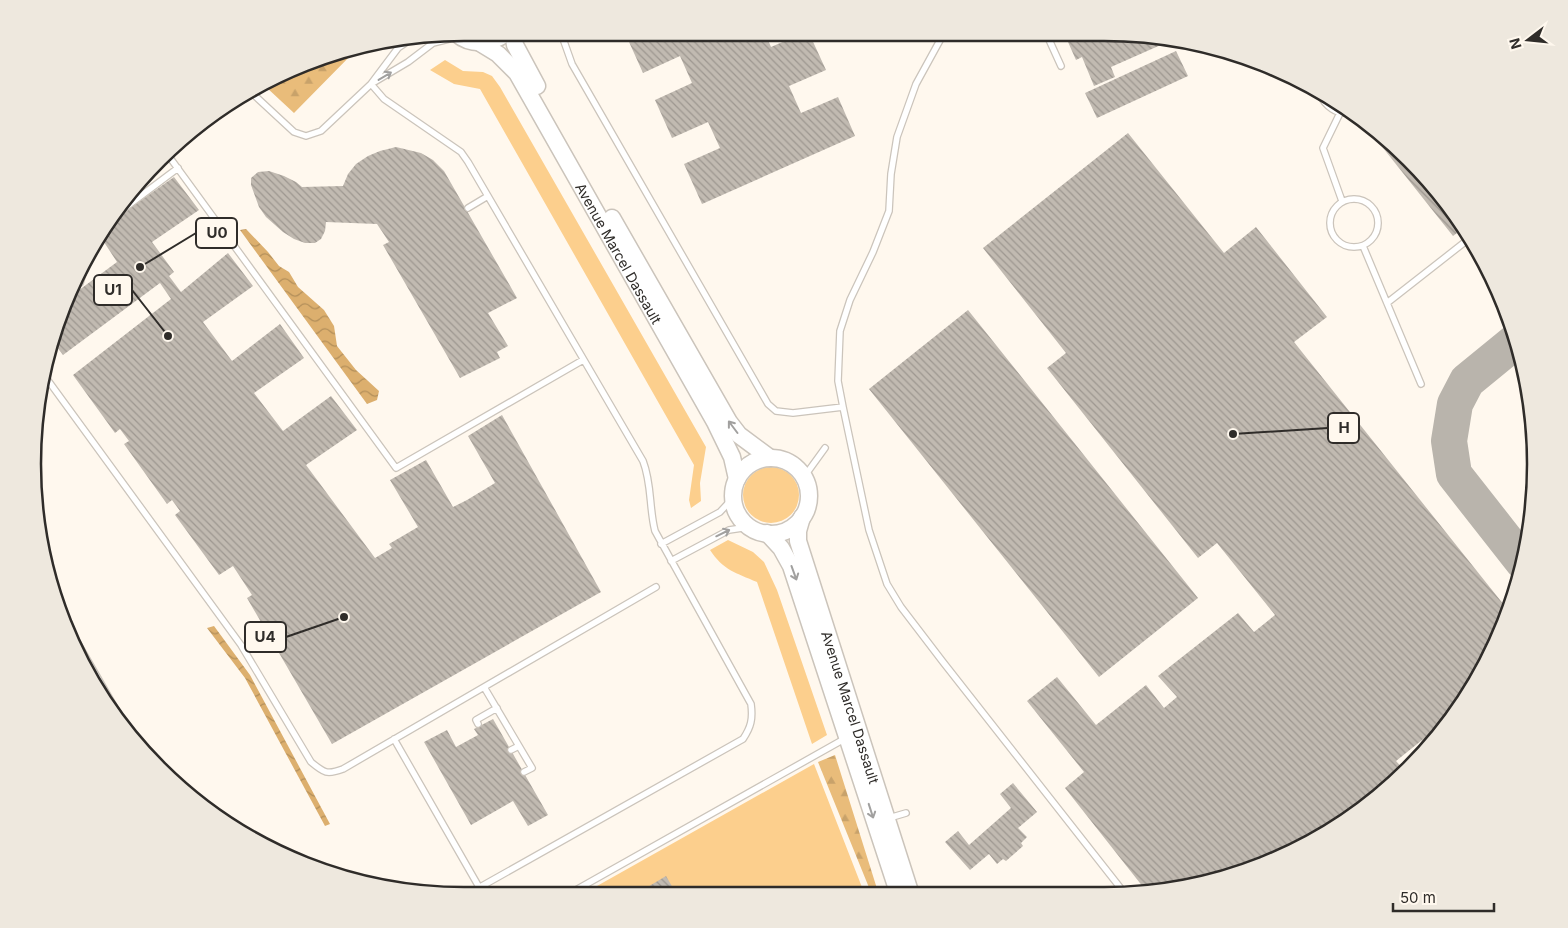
<svg xmlns="http://www.w3.org/2000/svg" width="1568" height="928" font-family="Inter,sans-serif">
<style>
.green{fill:#fccf8d}
.forest{fill:url(#forest-firs)}
.water{fill:url(#water-waves)}
.lines{fill:none;stroke-linecap:round;stroke-linejoin:round}
.taxiway{stroke:#b9b4ac;stroke-width:36}
.building{fill:url(#building-back-hatch)}
.lane-casing{stroke:#cbc4bb;stroke-width:8}
.secondary-casing{stroke:#cbc4bb;stroke-width:19}
.lane{stroke:#fff;stroke-width:5.5}
.secondary{stroke:#fff;stroke-width:16}
.oneway{stroke:#a1a09f}
.labels{text-anchor:middle;dominant-baseline:central;stroke-width:4.5;stroke-linejoin:round;paint-order:stroke}
.street-label{font-size:14px;fill:#2f2c29;stroke:#fff8ee}
.rim{fill:none;stroke:#2f2c29;stroke-width:2.5}
.leader{fill:none;stroke:#2f2c29;stroke-width:2}
.callout-dot{fill:#2f2c29;stroke:#fff8ee;stroke-width:2}
.callout{fill:#fff8ee;stroke:#2f2c29;stroke-width:2}
.callout-label{font-size:15px;text-anchor:middle;font-weight:bold;fill:#2f2c29}
</style>
<defs>
<pattern id="forest-firs" width="22" height="20" patternUnits="userSpaceOnUse" patternTransform="scale(1.25)"><rect width="22" height="20" fill="#e9bc7a"/><path d="M5 1l3.5 6h-7zM16 11l3.5 6h-7z" fill="#c8a26a"/></pattern>
<pattern id="water-waves" width="16" height="10" patternUnits="userSpaceOnUse" patternTransform="scale(1.25)"><rect width="16" height="10" fill="#dcaf6e"/><path d="M0 5q4-4 8 0t8 0" fill="none" stroke="#b38f5a"/></pattern>
<pattern id="building-back-hatch" width="6" height="6" patternUnits="userSpaceOnUse" patternTransform="scale(1.25)"><rect width="6" height="6" fill="#c1bab1"/><path d="M-1 5l2 2M0 0l6 6M5-1l2 2" fill="none" stroke="#9d9790"/></pattern>
</defs>
<rect width="100%" height="100%" fill="#fff8ee"/>
<path class="green" d="M445 60 463 71 483 72 492 76 500 87 706 447 700 483 701 501 691 508 689 500 694 465 480 89 454 84 430 70Z
M743 495a28 28 0 1 1 56 0a28 28 0 1 1-56 0Z
M728 540 753 552 764 562 777 590 827 735 812 744 757 582C736 573 723 570 710 550Z
M814 764 865 895H581Z"/>
<path class="forest" d="M356 50 294 113 266 87 326 55Z
M835 755 879 895H872L818 762Z"/>
<path class="water" d="M246 229 268 252 279 266 289 272 298 287 324 310 334 326 337 346 356 370 379 391 377 400 367 404 240 230Z
M214 626 250 675 330 824 325 826 245 678 207 628Z"/>
<g class="lines">
<path class="taxiway" d="M1516 341 1467 381 1455 404 1449 441 1454 474 1523 562"/>
</g>
<path class="building" d="M625 33H765L771 47 803 33H809L826 70 789 86 801 113 838 97 855 136 702 204 684 164 720 148 708 122 672 138 655 100 692 83 680 56 643 73Z
M1064 33H1133L1161 39 1163 44 1111 67 1115 77 1094 86 1082 57 1076 60Z
M1176 51 1188 76 1097 118 1085 93Z
M1365 123 1409 159 1465 227 1453 236 1364 124Z
M1128 133 1224 253 1256 227 1327 317 1294 342 1508 610 1503 629 1463 704 1452 716 1396 761 1404 770 1389 788 1319 838 1289 852 1293 847 1290 844 1269 861 1242 873 1147 892 1065 788 1084 772 1027 701 1057 677 1096 725 1146 685 1164 708 1177 697 1158 676 1238 613 1254 632 1275 615 1217 543 1198 558 1047 368 1066 353 983 248Z
M396 147 421 153 433 160 444 171 517 298 488 313 508 346 497 352 500 358 460 378 383 245 389 242 377 224 326 222 325 231 321 239 315 243H305L294 239 283 232 266 217 259 207 251 185V178L258 172 269 171 284 176 296 182 302 187 343 186 348 174 356 164 368 156 380 151Z
M174 177 199 210 152 242 174 272 169 276 181 292 228 253 253 286 203 322 232 361 280 324 304 358 254 393 283 431 331 396 357 430 306 465 375 558 392 548 389 544 418 527 390 480 426 460 453 507 467 500 495 483 468 436 502 415 601 592 332 744 247 598 252 595 233 566 219 575 175 515 180 511 172 500 167 504 124 444 129 441 120 429 115 433 73 375 171 299 160 283 63 355 53 342 55 326 71 296 117 262 102 239 107 228 119 221 116 218Z
M968 310 1198 598 1099 677 869 389Z
M493 719 548 815 528 826 513 801 471 825 424 742 447 730 456 747 478 735 474 729Z
M1013 783 1037 812 1018 828 1027 837 1021 843 1023 846 1006 861 1003 859 997 864 989 854 970 870 945 842 958 831 969 845 1011 808 1000 794Z
M666 876 677 895H643L641 891Z"/>
<g class="lines">
<g class="lane-casing">
<path id="lane" d="M561 33 572 64 768 404 776 411 793 413 843 407
M944 33 916 84 897 137 891 174 889 211 873 252 850 300 840 331 838 381 843 407 869 530 887 584 901 607 943 662 1126 895
M1046 33 1061 66
M407 42 398 48 371 84 408 62 433 43 457 37
M1319 93C1325 106 1337 116 1351 112
M253 94 294 132 306 136 321 131 371 84 384 99 461 152 468 162 643 461C652 484 649 508 655 531L751 704C753 719 751 727 743 739L466 895
M1340 113 1323 148 1342 201
M168 155 396 468 583 360
M1330 223a24 24 0 1 1 48 0a24 24 0 1 1-48 0Z
M468 208 488 196
M114 216 178 168
M1363 246 1421 384
M77 285 80 283 83 273
M1387 303 1470 238
M47 379 241 645 311 762C324 773 327 775 343 769L656 587
M804 477 825 448
M661 544 720 512 733 498
M671 561 729 530 749 527
M62 616 130 734
M484 687 532 768 524 772
M478 724 476 720 497 708
M394 739 479 887
M511 750 519 746
M889 818 906 813
M567 895 846 738"/>
</g>
<g class="secondary-casing">
<g id="secondary">
<path d="M513 33 515 45 537 86"/>
<path d="M457 34C471 46 492 44 506 33"/>
<path id="s1" d="M480 43 498 54 517 73 715 422 732 457 737 479"/>
<path d="M612 218 729 422 739 435 770 458"/>
<circle cx="771" cy="496" r="38"/>
<path id="s2" d="M802 517 798 531V541L911 895"/>
<path d="M767 533 781 548 791 566 899 895"/>
</g>
</g>
<use href="#lane" class="lane"/>
<use href="#secondary" class="secondary"/>
</g>
<defs><path id="oneway-shaft" d="M-6 0H5M1.5-3L5.5 0L1.5 3" fill="none" stroke-width="1.6" stroke-linecap="round" stroke-linejoin="round" transform="scale(1.25)"/></defs>
<g class="oneway">
<use href="#oneway-shaft" transform="translate(385 76) rotate(-31)"/>
<use href="#oneway-shaft" transform="translate(733 427) rotate(-127)"/>
<use href="#oneway-shaft" transform="translate(723 533) rotate(-26)"/>
<use href="#oneway-shaft" transform="translate(794 573) rotate(70)"/>
<use href="#oneway-shaft" transform="translate(871 811) rotate(72)"/>
</g>
<g class="labels">
<g class="street-label">
<text stroke="none"><textPath href="#s1" startOffset="255">Avenue Marcel Dassault</textPath></text>
<text stroke="none"><textPath href="#s2" startOffset="199">Avenue Marcel Dassault</textPath></text>
</g>
</g>
<path d="M0 0H1568V928H0ZM464 41H1104A423 423 0 0 1 1527 464V464A423 423 0 0 1 1104 887H464A423 423 0 0 1 41 464V464A423 423 0 0 1 464 41Z" fill="#eee8de" fill-rule="evenodd"/>
<path class="rim" d="M464 41H1104A423 423 0 0 1 1527 464V464A423 423 0 0 1 1104 887H464A423 423 0 0 1 41 464V464A423 423 0 0 1 464 41Z"/>
<path class="leader" d="M140 267L196 233M168 336L132 290M1233 434L1328 428M344 617L286 637"/>
<g class="callout-dot">
<circle cx="140" cy="267" r="5"/>
<circle cx="168" cy="336" r="5"/>
<circle cx="1233" cy="434" r="5"/>
<circle cx="344" cy="617" r="5"/>
</g>
<g class="callout">
<rect x="196" y="218" width="41" height="30" rx="5"/>
<rect x="94" y="275" width="38" height="30" rx="5"/>
<rect x="1328" y="413" width="31" height="30" rx="5"/>
<rect x="245" y="622" width="41" height="30" rx="5"/>
</g>
<g class="callout-label">
<text x="217" y="238">U0</text>
<text x="113" y="295">U1</text>
<text x="1344" y="433">H</text>
<text x="265" y="642">U4</text>
</g>
<g transform="translate(1528 40) rotate(254)" stroke="#fff8ee" stroke-width="4" paint-order="stroke">
<path d="M0-4L9 19L0 12L-9 19Z" fill="#2f2c29"/>
<text y="-8" font-size="14" font-weight="bold" text-anchor="middle" fill="#2f2c29">N</text>
</g>
<path d="M1393 903v8h101v-8" fill="none" stroke="#2f2c29" stroke-width="2.5"/>
<text x="1400" y="903" font-size="15" fill="#2f2c29" stroke="#fff8ee" stroke-width="4" paint-order="stroke">50 m</text>
</svg>
